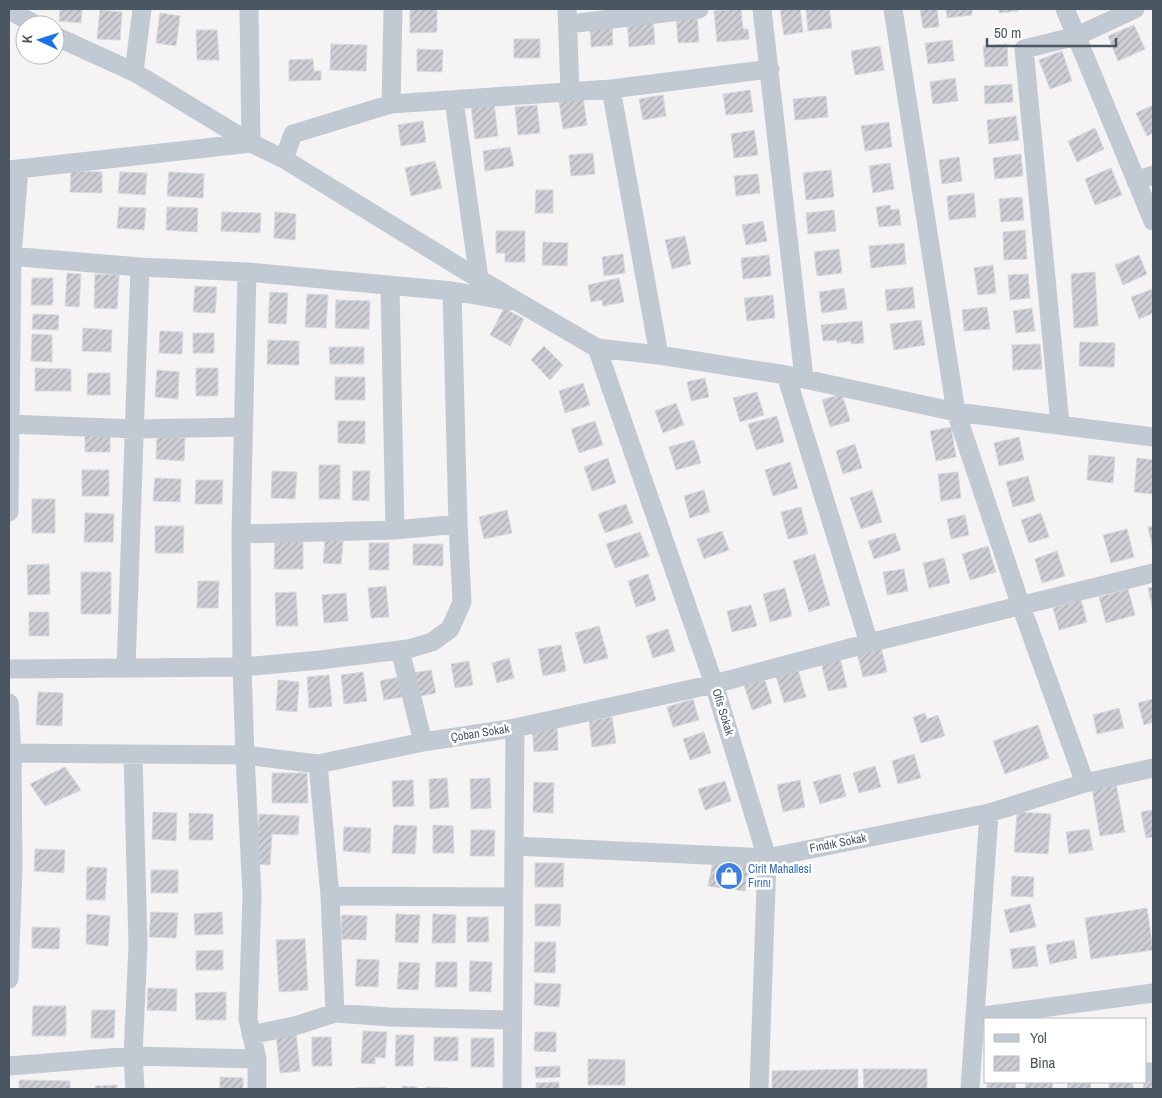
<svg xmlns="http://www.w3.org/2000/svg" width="1162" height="1098" font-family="'Archivo Narrow',sans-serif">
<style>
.building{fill:url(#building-hatch);stroke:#d7d9de}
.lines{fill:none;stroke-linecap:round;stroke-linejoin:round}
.minor{stroke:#c1cad2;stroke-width:19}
.labels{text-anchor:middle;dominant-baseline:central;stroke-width:5;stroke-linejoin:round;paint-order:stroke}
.street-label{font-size:12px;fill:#4a5661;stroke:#fff}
.shop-label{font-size:12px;fill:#366cbe;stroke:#fff;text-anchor:start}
</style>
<defs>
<pattern id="building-hatch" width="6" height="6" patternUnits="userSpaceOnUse" patternTransform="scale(1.25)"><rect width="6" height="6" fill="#cdcfd5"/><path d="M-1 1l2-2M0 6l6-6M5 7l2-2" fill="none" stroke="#a8abb0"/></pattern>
</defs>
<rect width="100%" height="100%" fill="#f5f3f3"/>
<path class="building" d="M60 9H82L81 23 59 21Z
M410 9H437V32L410 33Z
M741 9 743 29H748L749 39 717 42 714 11Z
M780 9H800L803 32 784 35Z
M806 9H829L832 28 808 31Z
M920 9H937L939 27 923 28Z
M946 9H972V15L947 18Z
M998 9H1018V11L999 13Z
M100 10 122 12 120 40 97 39Z
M160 13 180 16 176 46 156 43Z
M697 14 699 42 678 43 676 15Z
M653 17 655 44 629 47 627 20Z
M612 25 613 45 591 47 590 27Z
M1134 25 1145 49 1118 61 1108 36Z
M196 30H217L219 60H197Z
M514 39H540V58H514Z
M952 40 954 61 928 64 925 43Z
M331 44 367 45 366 71 330 70Z
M1007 44 1008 66 985 67 983 46Z
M880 46 884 70 855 75 851 51Z
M417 49 443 50 442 72 417 71Z
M1062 51 1072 81 1050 89 1039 60Z
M313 59 314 71H321V80L289 81V60Z
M955 78 958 101 933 104 930 82Z
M1012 84 1013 102 985 104 984 86Z
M750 90 753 112 726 115 723 94Z
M663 95 666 116 643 120 639 99Z
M826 96 828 117 795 120 793 99Z
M583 97 587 125 563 129 559 101Z
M494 103 498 136 475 139 471 106Z
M537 105 540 133 518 135 515 107Z
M1153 105V133L1147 136 1136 113Z
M1016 116 1019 140 989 144 987 120Z
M423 121 426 142 401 146 398 125Z
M889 122 892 147 865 151 861 126Z
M1095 128 1104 149 1077 162 1068 141Z
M754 130 758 155 734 158 731 134Z
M510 147 514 166 485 171 483 151Z
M593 153 595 174 571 176 569 155Z
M1021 154 1023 176 995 179 993 158Z
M959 157 962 181 942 184 939 160Z
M435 161 442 188 411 196 405 168Z
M890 163 894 189 873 193 869 166Z
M1111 168 1122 195 1095 205 1085 179Z
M831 170 834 197 806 200 803 173Z
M71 171 102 172V193L70 192Z
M120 172 147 173 145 195 118 193Z
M169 172 204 174 203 198 167 196Z
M758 174 760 193 736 196 734 176Z
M536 190H553V213H535Z
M974 193 976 217 949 220 947 196Z
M1022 197 1024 220 1001 222 999 199Z
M890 205 891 210 899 209 901 225 879 227 876 207Z
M119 207 146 208 144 230 117 228Z
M167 207 198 208 197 232 166 230Z
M834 210 836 231 808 234 806 213Z
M222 212 261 213 260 233 221 231Z
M275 212 296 214 295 240 274 238Z
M763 221 767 241 746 245 742 225Z
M1025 230 1027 259 1004 260 1003 232Z
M496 231H525V262H505V253H496Z
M685 236 691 264 672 269 665 240Z
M543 242 568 243 567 266 542 265Z
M904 243 906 264 871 268 869 246Z
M839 249 842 273 817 276 814 252Z
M623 254 625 273 604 276 602 257Z
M769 255 771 276 743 279 741 258Z
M1139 255 1147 274 1123 285 1115 265Z
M993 265 996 293 978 295 974 268Z
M1095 272 1098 326 1074 328 1071 274Z
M67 273 81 274 79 307 65 306Z
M95 274 119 275 117 309 94 308Z
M1028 274 1030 298 1010 300 1008 275Z
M32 278H53V305H31Z
M619 278 624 302 603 306 602 300 591 302 588 285Z
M195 286 217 287 215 313 193 312Z
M913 287 915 308 887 311 885 290Z
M844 288 847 309 822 313 819 292Z
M1153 289V313L1139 319 1131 297Z
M270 292 288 293 286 324 268 323Z
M307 294 328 295 326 328 305 327Z
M773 295 775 318 747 321 744 298Z
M336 300 370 301 369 329 335 328Z
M987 307 990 329 964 331 962 310Z
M504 308 524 319 510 346 490 335Z
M1032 308 1035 331 1016 333 1013 311Z
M33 314 59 315 58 330 32 329Z
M921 320 925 345 894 350 890 324Z
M862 321 864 343 851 344V341L837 343V340L823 341 821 325Z
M83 328 112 330 111 352 82 351Z
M160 331 183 332 182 354 159 353Z
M193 333H214V353H193Z
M32 334 52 335V362L31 361Z
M268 340 299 341V365L267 364Z
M1080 342 1115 343 1114 367 1079 366Z
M1040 344 1042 369 1013 370 1012 345Z
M544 346 563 365 550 380 531 360Z
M329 347H364V364H330Z
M35 368 71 369V391H35Z
M196 368H218V396H196Z
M157 370 179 372 178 399 155 397Z
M88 373H110V395H87Z
M335 377H365V400H335Z
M705 378 709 397 691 401 687 382Z
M583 383 590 405 565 413 559 391Z
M757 392 764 415 740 422 733 398Z
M842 394 850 421 830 427 822 400Z
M676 403 684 425 663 433 655 411Z
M777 416 784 442 756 450 748 424Z
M338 421H365V444L338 443Z
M595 421 603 445 579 453 571 429Z
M951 427 956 457 936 461 930 431Z
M85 429H110V452H85Z
M157 436 185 438 184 461 156 459Z
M1019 437 1024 460 999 466 994 443Z
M694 440 701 463 676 470 669 447Z
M855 444 862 468 843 474 836 451Z
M1089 455 1115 457 1113 483 1087 480Z
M608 458 616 483 592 491 584 467Z
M1137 458 1153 460V494L1134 492Z
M790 462 798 488 773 496 765 470Z
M319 465H340V499H319Z
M82 470H109V496H82Z
M272 471 297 472 295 499 271 498Z
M353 471H370L369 501 352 500Z
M958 472 961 498 941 501 938 474Z
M1028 476 1035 501 1013 507 1006 482Z
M155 478 181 479 180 502 153 501Z
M196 480H223L222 504H195Z
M704 490 710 512 690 518 684 496Z
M872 490 882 522 861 529 850 498Z
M32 499H55V533H32Z
M626 504 633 523 605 533 598 514Z
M801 507 808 534 788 539 781 512Z
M507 510 512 533 484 539 479 517Z
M85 513 114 514 113 542H84Z
M1041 513 1049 537 1029 543 1021 520Z
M965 515 969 535 951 539 947 519Z
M155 526H184L183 553H155Z
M1153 526V550L1148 527Z
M1127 529 1134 557 1111 563 1103 535Z
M722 531 729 550 704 559 697 539Z
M640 532 649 556 615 568 606 544Z
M895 533 901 550 874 559 868 541Z
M275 540H303V569H274Z
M325 540 343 541 341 564 323 563Z
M369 543H389V570H369Z
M413 544H443V566L413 565Z
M988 546 996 572 970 580 962 554Z
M1057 551 1065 576 1042 583 1035 559Z
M815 554 830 605 809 612 793 561Z
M944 558 950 583 929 588 923 563Z
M49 564 50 594 28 595 27 565Z
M904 569 908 591 887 595 883 572Z
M81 572H111V614H81Z
M648 574 656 600 636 607 628 581Z
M198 581H219L218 608H197Z
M386 586 389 617 371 618 368 588Z
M1153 587V611L1148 588Z
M785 588 792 616 770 622 763 594Z
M1128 589 1135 615 1106 623 1099 597Z
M296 592 298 626H276L275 593Z
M346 593 348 621 324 623 322 595Z
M1081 600 1087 622 1059 630 1053 608Z
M751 605 757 626 732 632 727 611Z
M29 612H49V636H29Z
M599 626 608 658 584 664 575 633Z
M668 629 675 651 653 658 646 636Z
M561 645 566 671 543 676 538 649Z
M881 647 887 672 863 677 857 653Z
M509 658 514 678 497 683 492 663Z
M840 658 847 687 828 691 821 662Z
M469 661 473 685 455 688 451 664Z
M431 670 436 693 416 697 412 673Z
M798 670 806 697 784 703 776 676Z
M363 672 367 701 344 704 341 675Z
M329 675 332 706 309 708 307 677Z
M399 677 403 697 384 700 380 681Z
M764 678 772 703 752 710 744 685Z
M278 680 299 682 297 712 276 710Z
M38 692 63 693 62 726 36 725Z
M693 699 699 720 673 727 667 707Z
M1153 699V722L1144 725 1138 703Z
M1119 708 1124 728 1097 734 1093 715Z
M925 713 927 719 938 715 945 736 921 743 913 717Z
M612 717 616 743 592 747 589 721Z
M557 725 558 750 534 752 532 727Z
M1038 725 1049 758 1005 774 993 741Z
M704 732 711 753 690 760 683 739Z
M914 754 921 778 898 784 892 761Z
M875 766 881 787 859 793 853 773Z
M65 767 81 790 45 806 30 784Z
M272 773H307L308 803H272Z
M840 774 846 796 820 804 813 782Z
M447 778 449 807 430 809 429 779Z
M490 778 491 808 471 809 470 779Z
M413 780 414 806 393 807 392 781Z
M800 780 805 807 783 812 777 785Z
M725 781 731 801 705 810 698 789Z
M534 782 554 783 553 813 533 812Z
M1116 784 1125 832 1100 836 1092 789Z
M1153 810V837L1146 838 1141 812Z
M153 812 177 813 176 841 152 839Z
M1017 812 1051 814 1048 854 1014 852Z
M189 813 213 814V840H189Z
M259 814 299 816 298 835 272 834 270 865 256 864Z
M394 825 417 826 415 854 392 853Z
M433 825 453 826 454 853H433Z
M344 827 371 828 370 853 343 851Z
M1089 829 1093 850 1069 854 1066 832Z
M471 830H495L494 856H470Z
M35 849 65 850 64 873 34 871Z
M713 861 750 866 745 891 708 886Z
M535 863H564L563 887H535Z
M87 867 107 868 105 900H86Z
M151 870H178V893H151Z
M1012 876 1034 877 1033 897 1011 896Z
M535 904H561L560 926H535Z
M1030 904 1036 927 1010 933 1004 910Z
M1147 908 1153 950 1091 959 1085 918Z
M151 912 178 913 176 938 149 937Z
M222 912 223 934 195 935 194 914Z
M87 914 110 916 108 946 86 944Z
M396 914 420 915 418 943 395 942Z
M433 914 456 915 455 943H432Z
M342 915 367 916 366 940 341 939Z
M467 917H488L489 942H467Z
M32 927 60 928 59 949 32 948Z
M305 939 308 990 279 992 276 940Z
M1074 940 1077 958 1050 964 1046 945Z
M535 942H556L555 973 534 972Z
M1035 946 1038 966 1013 969 1010 949Z
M223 950V970H196V951Z
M357 959 379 960 378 987 355 986Z
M470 961 492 962 491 992 469 991Z
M399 962 420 963 418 990 397 989Z
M436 962H457V987H435Z
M535 983 561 984 559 1007 534 1005Z
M148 988 177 989 176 1011 147 1010Z
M226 992V1020H196L195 993Z
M33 1006H66V1036H32Z
M92 1010H115L114 1038H91Z
M363 1031 387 1032 385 1058 375 1057V1064L361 1063Z
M296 1032 300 1071 280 1073 276 1034Z
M535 1032H556V1052L534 1051Z
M396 1035H414L413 1066H395Z
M312 1037H331L332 1066H312Z
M434 1037H458V1061H434Z
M471 1038H494V1067H471Z
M588 1059 625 1060V1085H588Z
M560 1066V1077L536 1078 535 1067Z
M858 1069V1089H772V1071Z
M863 1069H927V1089H864Z
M220 1077 243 1078V1089H220Z
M19 1080 70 1081V1089H19Z
M1146 1080H1153V1089H1143L1144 1082H1146Z
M559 1082V1089H536V1083Z
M987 1082H1016L1015 1089 987 1088Z
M1026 1082H1053L1052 1089H1025Z
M1068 1082H1091L1090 1089H1067Z
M1109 1082H1133V1089H1109Z
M117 1085V1089H95V1086Z
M402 1086 417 1087V1089H402Z
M386 1087V1089H355V1088Z
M426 1087 449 1088V1089H426Z"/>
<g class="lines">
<path class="minor" d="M567 9 570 91
M762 9 804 378
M893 9 956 412 1021 606 1085 783
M1065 9 1153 221
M9 10 36 25
M568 24 699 9
M55 36 134 72 251 143 284 159 479 279 597 348 659 355 786 375 956 412 1153 437
M134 72 142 9
M611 89 659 355
M454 100 479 279
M391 104 393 9
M284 159 293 134 391 104 611 89 770 69
M9 170 251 143 249 9
M1136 181 1153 175
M9 256 140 267 247 272 452 291 509 301
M247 272 241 534 242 667 245 755 252 896 248 1019 257 1059V1089
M390 286 395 530
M597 348 714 684 767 858 759 1089
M786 375 869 643
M9 424 135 429 242 427
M1060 424 1024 49 1077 36 1135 9
M9 512 12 256 19 169
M241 534 395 530 458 524
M400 650 423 742
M126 668 140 267
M9 669 242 667 320 660 408 649 432 642 450 629 462 602 458 524 452 291
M9 703 12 753 13 867 9 979
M9 753 245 755 318 764 423 742 515 728 714 684 869 643 1153 573
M133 755 138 946 133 1056 135 1089
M318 764 330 896 335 1013
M515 846 767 858 989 813 1085 783 1153 768
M330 896 513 897
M976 1017 1153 993
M251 1035 298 1025 335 1013 390 1017 511 1020
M9 1066 133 1056 257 1059
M1146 1072H1153
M512 1089 515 728
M970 1089 989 813"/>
</g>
<defs>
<g id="shop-disc" transform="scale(1.4375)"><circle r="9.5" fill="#3f7fe0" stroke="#fff"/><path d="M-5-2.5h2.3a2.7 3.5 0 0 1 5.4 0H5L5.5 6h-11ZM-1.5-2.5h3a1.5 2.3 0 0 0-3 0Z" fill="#fff"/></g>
</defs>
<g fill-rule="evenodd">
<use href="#shop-disc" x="729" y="876"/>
</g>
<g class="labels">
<g class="street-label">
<text transform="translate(723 712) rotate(73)">Ofis Sokak</text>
<text transform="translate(480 733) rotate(-9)">Çoban Sokak</text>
<text transform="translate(838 843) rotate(-11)">Fındık Sokak</text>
</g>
<g class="shop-label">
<text x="748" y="869">Cirit Mahallesi<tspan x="748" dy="14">Fırını</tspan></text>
</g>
</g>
<rect width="1162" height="1098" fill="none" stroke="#4a5661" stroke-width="20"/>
<rect x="984" y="1018" width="162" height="65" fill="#ffffff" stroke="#b7bbc0"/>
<rect x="994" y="1034" width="25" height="8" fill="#c1cad2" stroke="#b7bbc0"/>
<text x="1030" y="1043" font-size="15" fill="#4a5661">Yol</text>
<rect x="994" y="1056" width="25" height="15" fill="url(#building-hatch)" stroke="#b7bbc0"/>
<text x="1030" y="1068" font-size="15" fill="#4a5661">Bina</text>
<g transform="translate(40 40) rotate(274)"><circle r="24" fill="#ffffff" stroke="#b7bbc0"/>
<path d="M0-4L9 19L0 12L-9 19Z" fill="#1a73e8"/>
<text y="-8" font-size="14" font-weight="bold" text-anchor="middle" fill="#4a5661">K</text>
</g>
<path d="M987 38v8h129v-8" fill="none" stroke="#4a5661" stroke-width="2.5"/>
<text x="994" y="38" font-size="15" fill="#4a5661" stroke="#ffffff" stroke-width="4" paint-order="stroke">50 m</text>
</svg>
